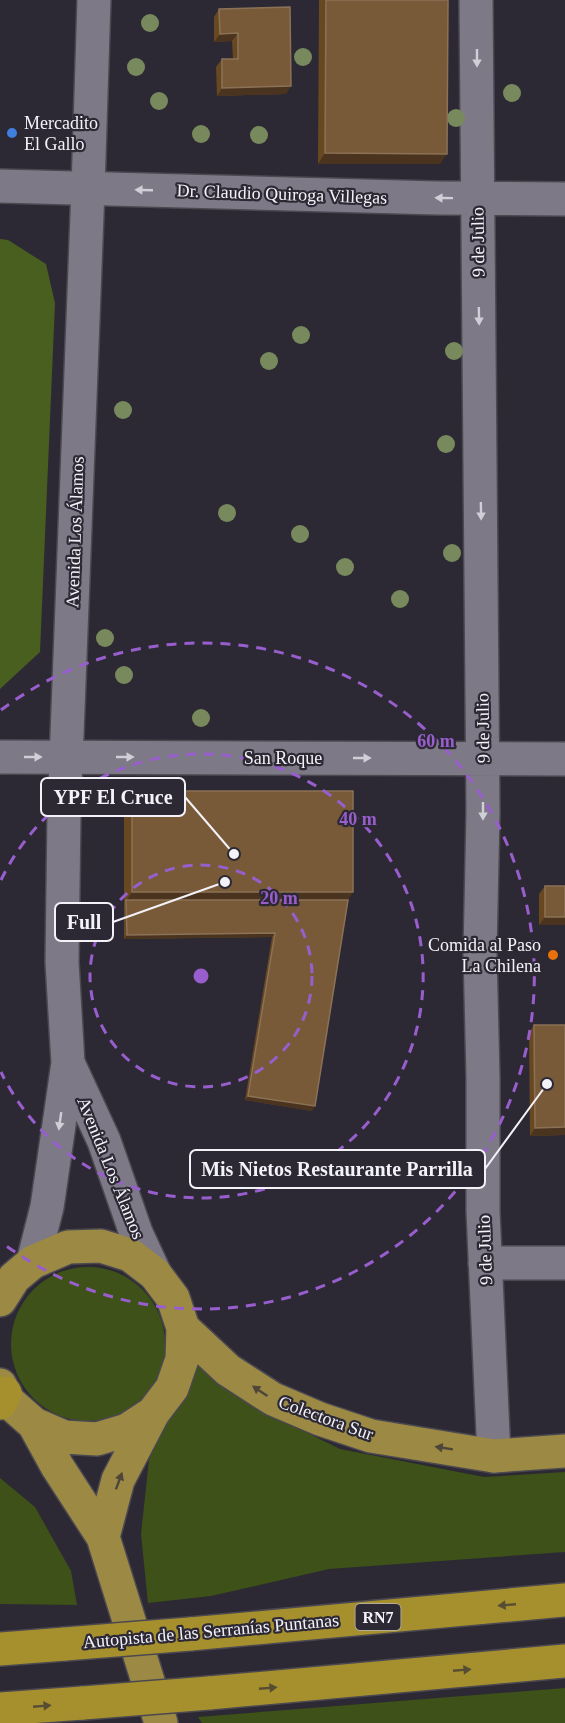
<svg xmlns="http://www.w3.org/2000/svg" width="565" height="1723" font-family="Georgia,serif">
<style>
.green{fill:#3d5118}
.forest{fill:#495f20}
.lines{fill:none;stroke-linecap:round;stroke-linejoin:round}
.minor-casing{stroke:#4b4850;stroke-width:36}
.secondary-casing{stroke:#4b4850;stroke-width:36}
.primary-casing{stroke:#4b4850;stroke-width:36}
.trunk-casing{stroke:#4b4850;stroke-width:36}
.minor{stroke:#7d7986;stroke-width:33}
.secondary{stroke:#7d7986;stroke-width:33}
.primary{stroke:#9c8a44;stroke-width:33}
.trunk{stroke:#a6902e;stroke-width:33}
.trunk-bridge-casing{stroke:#4b4850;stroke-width:36;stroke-linecap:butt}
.trunk-bridge{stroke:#a6902e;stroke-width:33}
.tree{fill:#788a5d}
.wall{fill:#684821}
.shaded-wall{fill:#4a341f}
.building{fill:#785a38;stroke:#8b7257;stroke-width:1.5}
.oneway{fill:#d0ced6}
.oneway2{fill:#4e4639}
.oneway3{fill:#574d32}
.ring{fill:none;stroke:#995ece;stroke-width:3;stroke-dasharray:10 8}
.shop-dot{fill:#3f7fe0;stroke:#2c2934;stroke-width:2}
.food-dot{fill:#e8710a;stroke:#2c2934;stroke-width:2}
.labels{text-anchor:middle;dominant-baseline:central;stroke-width:4.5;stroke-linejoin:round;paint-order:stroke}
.shield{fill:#2c2934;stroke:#b8b6be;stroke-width:1.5}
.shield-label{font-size:16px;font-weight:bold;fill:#f4f2f9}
.poi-label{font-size:18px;fill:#f4f2f9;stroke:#2c2934;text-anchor:start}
.street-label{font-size:18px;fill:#f4f2f9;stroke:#2c2934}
.centre{fill:#995ece;stroke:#2c2934;stroke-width:3}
.ring-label{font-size:18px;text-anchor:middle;font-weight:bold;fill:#995ece;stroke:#2c2934;stroke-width:4.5;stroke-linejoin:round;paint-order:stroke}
.leader{fill:none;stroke:#f4f2f9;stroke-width:2}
.callout-dot{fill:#f4f2f9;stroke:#2c2934;stroke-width:2}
.callout{fill:#2c2934;stroke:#f4f2f9;stroke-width:2}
.callout-label{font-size:20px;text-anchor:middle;font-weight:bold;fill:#f4f2f9}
</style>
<rect width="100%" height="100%" fill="#2c2934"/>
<path class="green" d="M11 1344a77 77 0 1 1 154 0a77 77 0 1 1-154 0Z
M198 1364 253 1406 340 1449 484 1477 565 1472V1552L329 1569 211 1596 148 1603 141 1534 149 1460 162 1422 186 1392Z
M0 1478 35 1507 71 1571 77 1605 0 1604Z
M565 1688V1723H202L198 1717Z"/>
<path class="forest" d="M0 239 8 240 46 264 55 303 40 652 0 689Z"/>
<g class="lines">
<g class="minor-casing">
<path id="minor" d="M476 0 483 812 480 953 483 1077V1211L494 1456
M0 186 437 198 565 199
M0 757 565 759
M485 1263H565"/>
</g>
<g class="secondary-casing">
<path id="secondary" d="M68 1063 104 1141 136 1233 155 1274
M33 1262 47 1207 68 1063 62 962 64 813 88 189 94 0"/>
</g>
<g class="primary-casing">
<path id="primary" d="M0 1300 14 1278 33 1262 68 1247 101 1246 130 1255 155 1274 173 1298 183 1328 182 1359 172 1388 153 1413 127 1430 97 1439 64 1437 34 1424 9 1402 0 1385
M183 1328 228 1370 273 1399 320 1419 371 1436 494 1456 565 1451
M34 1424 57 1466 103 1537 161 1723
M103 1537 118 1480 153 1413"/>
</g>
<g class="trunk-casing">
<path id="trunk" d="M0 1403 5 1393
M190 1634 565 1600
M0 1649 65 1644
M209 1693 565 1661
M0 1709 83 1703"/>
</g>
<use href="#minor" class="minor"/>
<use href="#secondary" class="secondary"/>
<use href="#primary" class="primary"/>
<use href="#trunk" class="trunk"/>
<g class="trunk-bridge-casing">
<path id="trunk-bridge" d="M65 1644 190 1634
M83 1703 209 1693"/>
</g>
<use href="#trunk-bridge" class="trunk-bridge"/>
</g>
<g class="tree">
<circle cx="150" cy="23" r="9"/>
<circle cx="303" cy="57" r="9"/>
<circle cx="136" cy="67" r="9"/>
<circle cx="512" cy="93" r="9"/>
<circle cx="159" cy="101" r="9"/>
<circle cx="456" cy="118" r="9"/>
<circle cx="201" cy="134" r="9"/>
<circle cx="259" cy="135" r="9"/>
<circle cx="301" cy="335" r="9"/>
<circle cx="454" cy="351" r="9"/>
<circle cx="269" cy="361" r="9"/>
<circle cx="123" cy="410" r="9"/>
<circle cx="446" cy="444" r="9"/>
<circle cx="227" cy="513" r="9"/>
<circle cx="300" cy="534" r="9"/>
<circle cx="452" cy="553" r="9"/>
<circle cx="345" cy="567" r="9"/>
<circle cx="400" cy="599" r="9"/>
<circle cx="105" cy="638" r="9"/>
<circle cx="124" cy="675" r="9"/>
<circle cx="201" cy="718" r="9"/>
</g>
<path class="wall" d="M319 0H448L440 164H318Z
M219 9 286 94 217 96 216 67 222 59H233L232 41 214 42V17Z
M132 791 348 900 312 1111 245 1100 272 937 124 939V804Z
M545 886H565V925H539V894Z
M534 1025 565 1135 530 1136 529 1033Z"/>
<path class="shaded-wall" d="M238 33 232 41 214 42 220 34Z
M291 86 286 94 217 96 222 88Z
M325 153 447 154 440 164H318Z
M132 892H353L345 905 126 900 123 905Z
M545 917H565V925H539Z
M275 933 272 937 124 939 127 935Z
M248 1096 315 1106 312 1111 245 1100Z
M565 1127V1135L530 1136 535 1128Z"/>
<path class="building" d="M326 0H448L447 154 325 153Z
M290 7 291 86 222 88V59H238V33L220 34 219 9Z
M132 791H353V892H132Z
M545 886H565V917H545Z
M126 900H348L315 1106 248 1096 275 933 127 935Z
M534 1025H565V1127L535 1128Z"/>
<defs><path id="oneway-solid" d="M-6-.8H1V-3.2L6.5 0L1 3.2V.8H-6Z" transform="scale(1.5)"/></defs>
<g class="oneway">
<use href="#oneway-solid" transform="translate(477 58) rotate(90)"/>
<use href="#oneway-solid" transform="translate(144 190) rotate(-178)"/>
<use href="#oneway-solid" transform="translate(444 198) rotate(-179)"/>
<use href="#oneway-solid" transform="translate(479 316) rotate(89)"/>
<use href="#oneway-solid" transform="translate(481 511) rotate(89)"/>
<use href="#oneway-solid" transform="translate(33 757)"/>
<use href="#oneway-solid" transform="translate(125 757)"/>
<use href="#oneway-solid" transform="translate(362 758)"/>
<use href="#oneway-solid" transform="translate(483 811) rotate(90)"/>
<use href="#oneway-solid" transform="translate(60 1121) rotate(98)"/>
</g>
<g class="oneway2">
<use href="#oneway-solid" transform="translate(260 1391) rotate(-146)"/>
<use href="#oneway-solid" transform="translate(444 1448) rotate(-171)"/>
<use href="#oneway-solid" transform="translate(119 1481) rotate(-70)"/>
</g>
<g class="oneway3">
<use href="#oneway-solid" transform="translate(507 1605) rotate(175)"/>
<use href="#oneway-solid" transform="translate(462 1670) rotate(-5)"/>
<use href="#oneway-solid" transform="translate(268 1688) rotate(-5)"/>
<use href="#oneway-solid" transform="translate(42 1706) rotate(-5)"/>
</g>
<g class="ring">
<circle cx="201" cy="976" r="111"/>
<path d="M1 880A222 222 0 1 1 1 1072"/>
<path d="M1 710A333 333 0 1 1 1 1242"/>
</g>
<circle class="shop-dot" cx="12" cy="133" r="6"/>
<circle class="food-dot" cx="553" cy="955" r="6"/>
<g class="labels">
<rect class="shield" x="355.5" y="1604" width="45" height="26" rx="4.5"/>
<g class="shield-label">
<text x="378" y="1617">RN7</text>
</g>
<g class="poi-label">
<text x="24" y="123">Mercadito<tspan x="24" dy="21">El Gallo</tspan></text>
<text x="541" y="945" text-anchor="end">Comida al Paso<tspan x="541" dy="21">La Chilena</tspan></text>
</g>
<g class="street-label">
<text transform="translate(282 194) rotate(2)">Dr. Claudio Quiroga Villegas</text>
<text transform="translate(478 242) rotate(-91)">9 de Julio</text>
<text transform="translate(75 532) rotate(-88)">Avenida Los Álamos</text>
<text transform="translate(483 728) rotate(-91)">9 de Julio</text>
<text x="283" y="758">San Roque</text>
<text transform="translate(111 1168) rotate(68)">Avenida Los Álamos</text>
<text transform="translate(485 1250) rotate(-92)">9 de Julio</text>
<text transform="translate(326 1418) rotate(20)">Colectora Sur</text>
<text transform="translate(211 1631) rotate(-5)">Autopista de las Serranías Puntanas</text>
</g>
</g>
<circle cx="201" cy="976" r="9" class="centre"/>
<g class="ring-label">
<text x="436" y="747">60 m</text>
<text x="358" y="825">40 m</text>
<text x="279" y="904">20 m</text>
</g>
<path class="leader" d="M234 854L185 797M225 882L113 922M547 1084L485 1169"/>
<g class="callout-dot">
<circle cx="234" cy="854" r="6"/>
<circle cx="225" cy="882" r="6"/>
<circle cx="547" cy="1084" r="6"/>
</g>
<g class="callout">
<rect x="41" y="778" width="144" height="38" rx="6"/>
<rect x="55" y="903" width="58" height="38" rx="6"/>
<rect x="190" y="1150" width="295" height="38" rx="6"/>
</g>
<g class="callout-label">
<text x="113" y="804">YPF El Cruce</text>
<text x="84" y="929">Full</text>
<text x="337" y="1176">Mis Nietos Restaurante Parrilla</text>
</g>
</svg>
